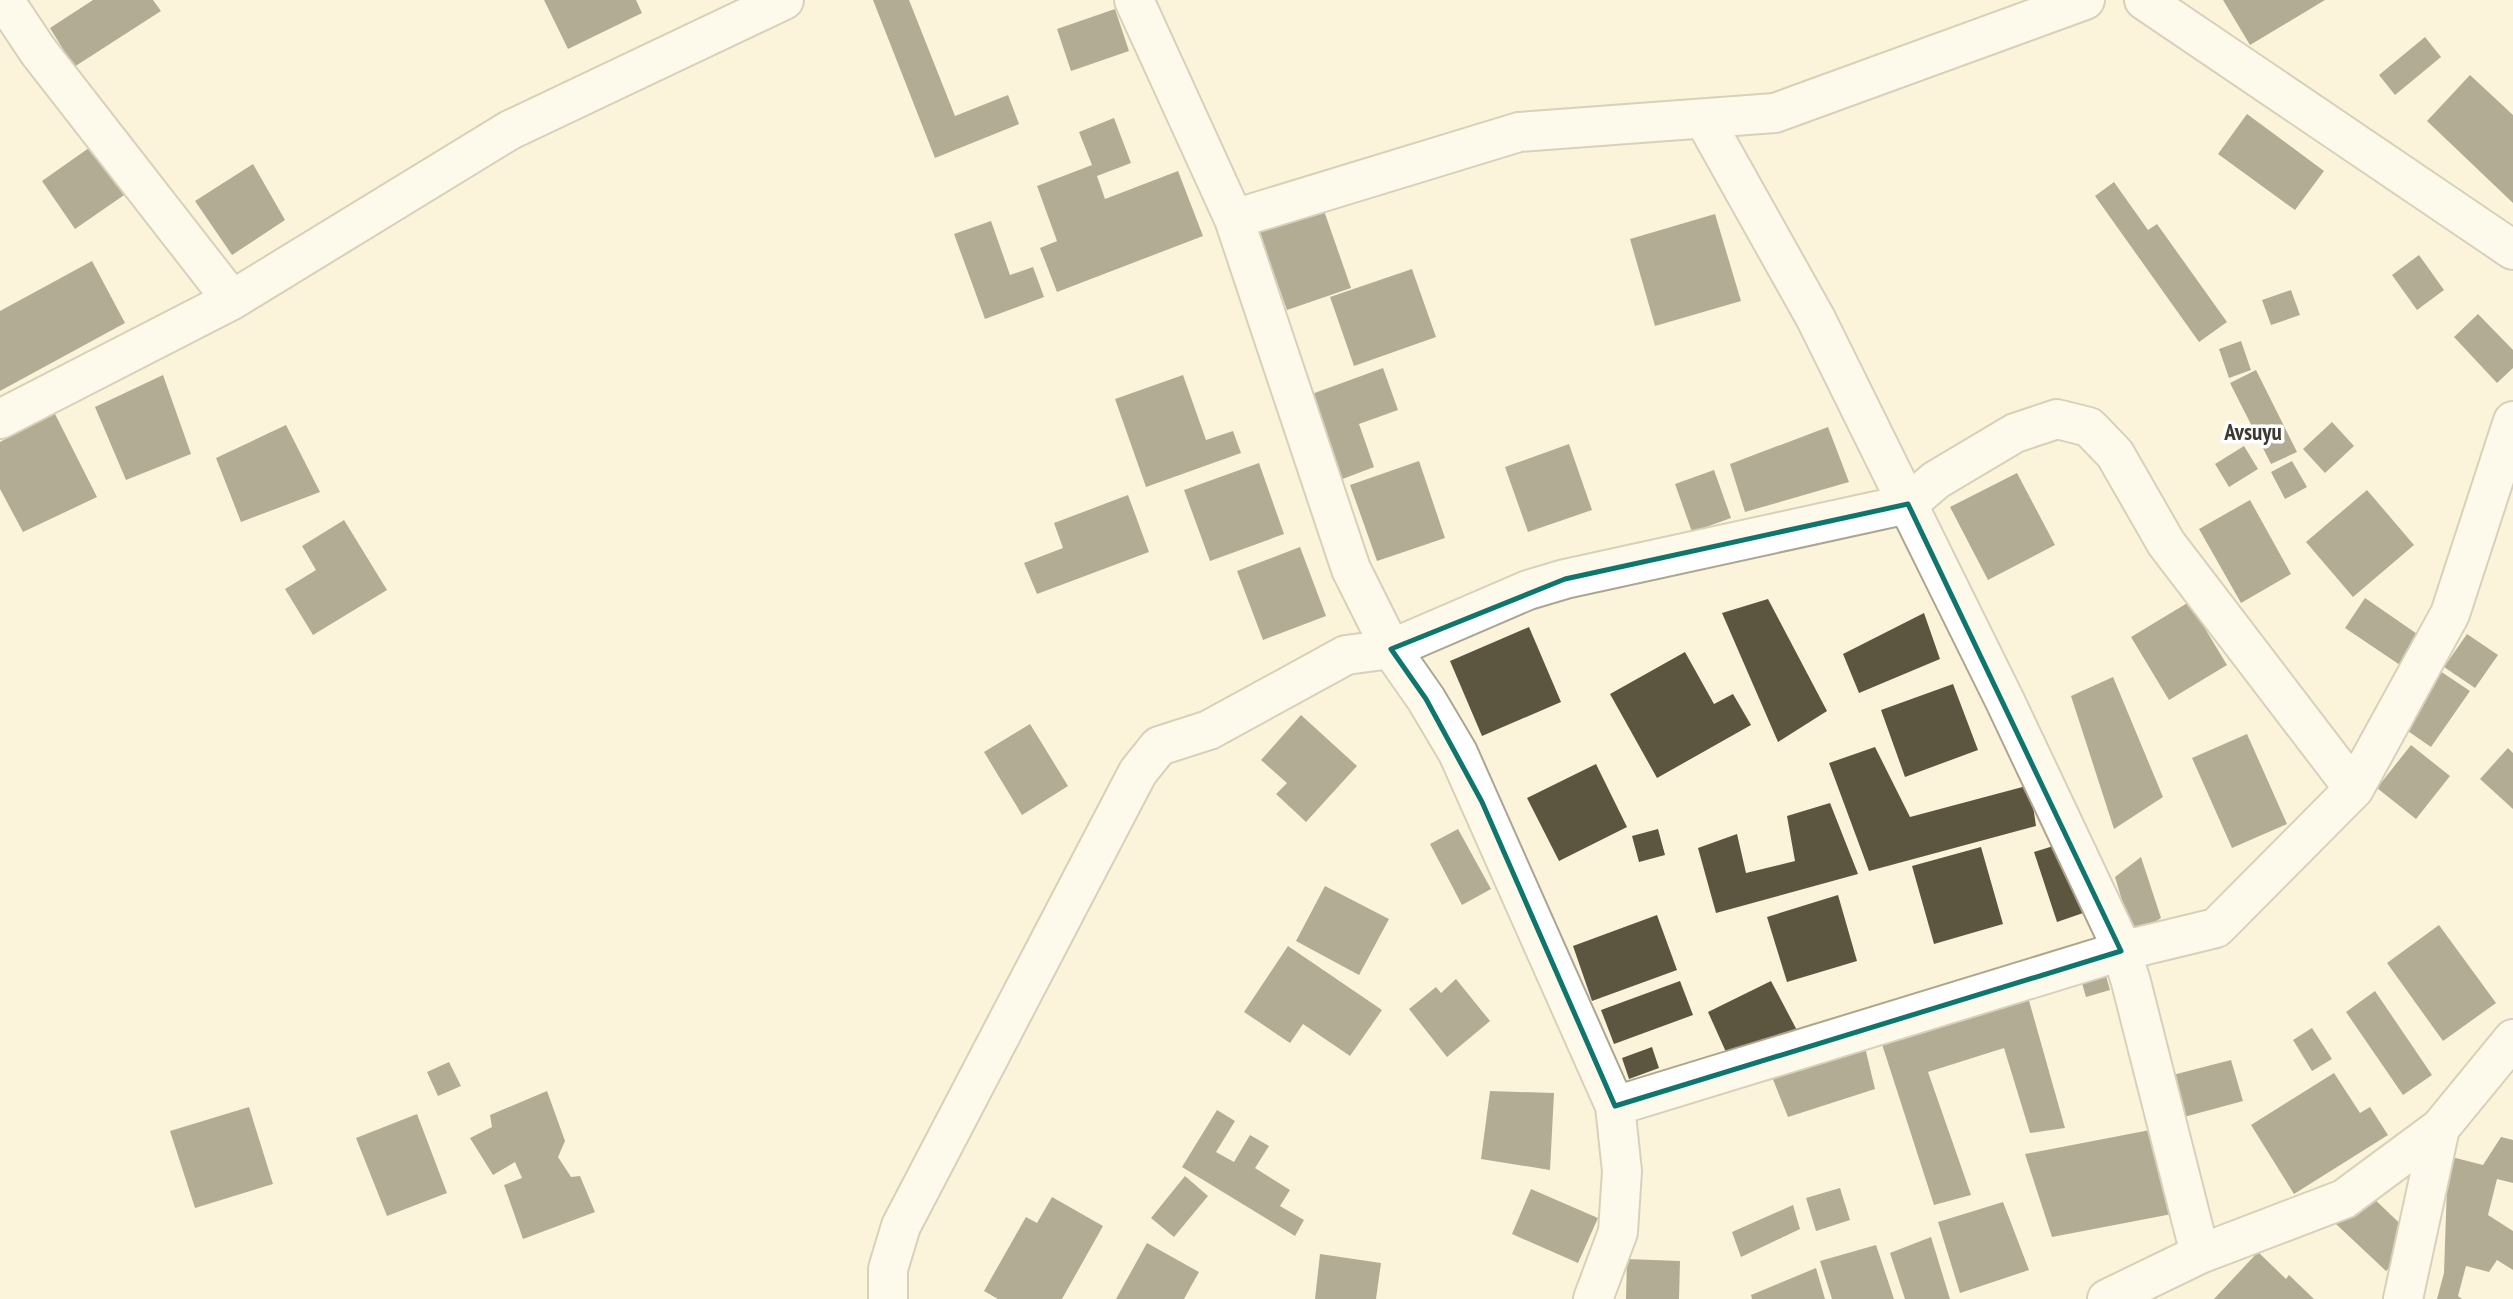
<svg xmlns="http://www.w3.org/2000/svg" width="2513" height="1299" font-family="'PT Sans Narrow',sans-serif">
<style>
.building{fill:#5c5641}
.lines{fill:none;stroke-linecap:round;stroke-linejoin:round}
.minor-casing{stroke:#ada68f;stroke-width:42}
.minor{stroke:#fff;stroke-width:38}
.marked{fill:none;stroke:#0f766e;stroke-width:5;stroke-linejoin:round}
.labels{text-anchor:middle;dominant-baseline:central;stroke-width:7;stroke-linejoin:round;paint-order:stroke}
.quarter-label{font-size:23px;font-weight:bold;fill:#3c392f;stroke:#fff}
</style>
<rect width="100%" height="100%" fill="#fbf4db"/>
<path class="building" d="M93 0H153L161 11 74 67 50 28Z
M544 0H636L642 13 568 49Z
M873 0H909L955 116 1008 95 1019 124 935 158Z
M2223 0H2325L2250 45Z
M1115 9 1129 51 1071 71 1057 29Z
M2425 37 2441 57 2395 95 2379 75Z
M2470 75 2513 115V203L2427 121Z
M2247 114 2324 171 2295 210 2218 154Z
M1114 118 1131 163 1097 176 1105 199 1178 171 1203 236 1057 292 1040 248 1057 241 1037 186 1092 165 1079 132Z
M96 143 130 191 75 229 42 181Z
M253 164 285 220 232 255 195 201Z
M2114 182 2148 230 2157 224 2227 322 2199 342 2095 196Z
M1322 205 1351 288 1287 310 1258 228Z
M1715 214 1741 301 1655 326 1630 239Z
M991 221 1010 275 1033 267 1044 297 985 319 954 234Z
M2419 255 2444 290 2417 310 2392 275Z
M92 261 125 323 0 391V311Z
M1412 269 1436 337 1354 366 1330 297Z
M2291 290 2300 315 2271 325 2262 300Z
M2478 314 2513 350V368L2497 383 2454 337Z
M2241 341 2251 370 2229 378 2219 349Z
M1383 368 1398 410 1359 424 1374 467 1340 480 1309 395Z
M2256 370 2297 452 2271 464 2230 383Z
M163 375 191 454 126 480 95 407Z
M1183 375 1206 440 1233 431 1241 453 1146 487 1115 399Z
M54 412 97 497 23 532 0 489V442Z
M2332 422 2354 446 2325 473 2303 449Z
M286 425 320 492 241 522 216 458Z
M1828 427 1849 482 1745 512 1730 464Z
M1569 444 1592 510 1528 532 1505 467Z
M2244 446 2258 469 2229 487 2215 464Z
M1419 461 1445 538 1377 561 1350 485Z
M2292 461 2307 487 2285 499 2271 472Z
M1259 463 1284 534 1210 561 1184 490Z
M1714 470 1731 518 1692 532 1675 484Z
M2017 473 2055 545 1988 580 1950 507Z
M2367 490 2414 545 2353 597 2306 542Z
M1128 495 1149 552 1037 594 1024 563 1063 548 1054 523Z
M2250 500 2291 574 2241 603 2199 529Z
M344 520 387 590 313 635 285 589 316 570 302 546Z
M1300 547 1326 616 1263 640 1237 571Z
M2365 598 2423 638 2403 667 2345 628Z
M1768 599 1827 711 1778 742 1722 613Z
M2189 602 2227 665 2169 700 2131 637Z
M1924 613 1940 659 1859 693 1843 654Z
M1529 627 1561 702 1482 736 1450 661Z
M2467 634 2498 655 2475 688 2444 667Z
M1685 652 1714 704 1733 694 1751 725 1657 778 1610 694Z
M2440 671 2470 691 2431 747 2402 727Z
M2113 677 2163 797 2114 829 2071 696Z
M1953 684 1978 750 1905 777 1881 710Z
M1301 715 1357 766 1306 822 1276 794 1287 783 1261 760Z
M1030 724 1068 786 1022 815 984 752Z
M2247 734 2287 824 2232 848 2192 758Z
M2411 745 2450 776 2416 819 2377 788Z
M1875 747 1910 817 2030 785 2036 826 1869 871 1829 763Z
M2508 748 2513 753V809L2480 779Z
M1596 764 1627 827 1559 861 1527 798Z
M1830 803 1858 874 1716 913 1698 848 1737 834 1746 873 1795 861 1787 816Z
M1458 829 1491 889 1462 905 1430 844Z
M1658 829 1665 855 1639 862 1632 836Z
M2063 843 2086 912 2057 922 2034 852Z
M1981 847 2003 924 1934 944 1912 866Z
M2141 857 2161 918 2133 937 2115 877Z
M1325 886 1389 919 1359 975 1296 941Z
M1838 895 1857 961 1787 982 1767 917Z
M1657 915 1677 970 1592 1001 1573 946Z
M2439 925 2496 1003 2443 1041 2387 963Z
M1288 946 1382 1010 1350 1056 1303 1024 1290 1043 1244 1012Z
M2103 965 2110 990 2086 997 2079 973Z
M1456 979 1490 1021 1447 1057 1409 1009 1436 987 1441 993Z
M1680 981 1693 1015 1614 1044 1601 1010Z
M1771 981 1800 1036 1730 1061 1708 1012Z
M2026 990 2065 1128 2030 1133 2004 1048 1928 1072 1971 1195 1934 1205 1879 1035Z
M2375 991 2432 1075 2403 1095 2346 1012Z
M2312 1028 2332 1059 2312 1071 2293 1040Z
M1863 1039 1875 1089 1788 1117 1770 1072Z
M1652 1047 1659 1068 1629 1079 1622 1058Z
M2231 1060 2243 1101 2173 1120 2161 1078Z
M449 1062 461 1086 438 1096 427 1072Z
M2334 1073 2360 1113 2370 1107 2388 1135 2294 1194 2251 1125Z
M547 1091 565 1141 558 1157 571 1177 580 1176 595 1212 523 1239 504 1185 522 1178 515 1162 493 1175 470 1138 492 1127 490 1115Z
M1490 1091 1554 1093 1550 1170 1481 1159Z
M249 1107 273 1184 195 1208 170 1131Z
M1217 1110 1235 1121 1216 1152 1234 1162 1250 1135 1269 1146 1255 1168 1290 1190 1280 1206 1304 1220 1295 1236 1182 1167Z
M417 1114 447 1193 387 1216 356 1138Z
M2150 1130 2172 1214 2052 1237 2025 1154Z
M2501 1137 2513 1140V1183L2497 1179 2488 1215 2513 1231V1270L2497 1260 2489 1272 2466 1266 2458 1296 2462 1299H2437L2444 1273 2448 1156 2483 1165Z
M1185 1176 1208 1196 1174 1237 1151 1218Z
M1840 1188 1850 1220 1816 1231 1806 1198Z
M1531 1189 1598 1218 1578 1263 1512 1234Z
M2366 1191 2416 1239 2386 1271 2336 1224Z
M1052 1197 1103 1226 1062 1299H998L984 1291 1026 1217 1037 1223Z
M2003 1202 2029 1270 1960 1293 1938 1222Z
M1793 1205 1800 1229 1741 1257 1732 1232Z
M1931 1237 1950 1299H1905L1890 1253Z
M1147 1243 1199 1272 1184 1299H1116Z
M1876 1245 1894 1299H1832L1820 1261Z
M2258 1252 2286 1279 2289 1275 2314 1299H2214Z
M1320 1254 1381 1263 1376 1299H1315Z
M1627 1259 1680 1261 1679 1299H1626Z
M1816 1268 1825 1299H1752L1751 1295Z"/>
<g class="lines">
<g class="minor-casing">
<path id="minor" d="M4 0 38 51 232 300
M1134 0 1234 219 1351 569 1391 649 1426 699 1458 753 1615 1106 1622 1171 1618 1232 1593 1299
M2144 0 2513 250
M1704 119 1816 319 2005 701 2118 940 2131 982 2200 1254
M1234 219 1519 132 1775 113 2085 0
M0 419 232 300 510 130 784 0
M1615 1106 2121 951 2216 928 2354 789 2450 614 2513 421
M888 1299V1269L901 1226 1138 772 1159 746 1209 730 1346 655 1391 649 1528 590 1565 579 1908 504 1936 480 2015 433 2057 419 2089 427 2115 454 2166 543 2354 789
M2107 1299 2200 1254 2344 1199 2440 1128
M2403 1299 2440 1128 2513 1039"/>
</g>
<use href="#minor" class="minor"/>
</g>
<path d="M0 0H2513V1299H0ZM1908 504 2121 951 1615 1106 1482 802 1426 699 1391 649 1565 579Z" fill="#fbf4db" fill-opacity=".55" fill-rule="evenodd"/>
<path class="marked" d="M1908 504 2121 951 1615 1106 1482 802 1426 699 1391 649 1565 579Z"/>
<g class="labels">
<g class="quarter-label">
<text x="2253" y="431">Avsuyu</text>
</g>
</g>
</svg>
